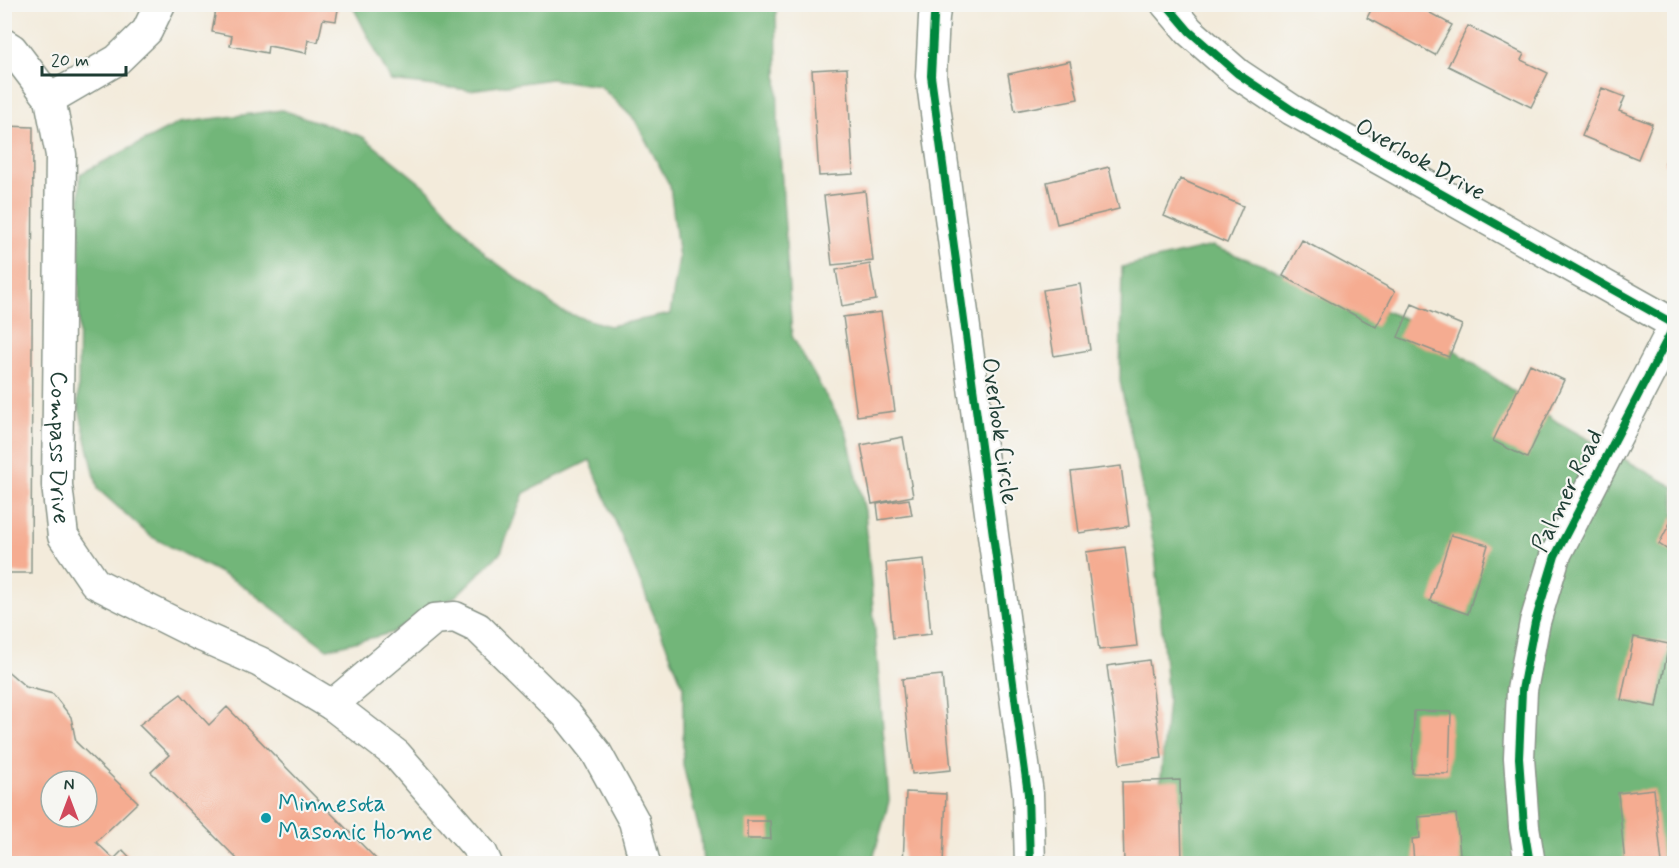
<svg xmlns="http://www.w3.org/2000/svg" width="1679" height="868" font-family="Mynerve,sans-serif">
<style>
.forest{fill:#72b679;stroke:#487a56;stroke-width:1.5}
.building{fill:#f5ac91;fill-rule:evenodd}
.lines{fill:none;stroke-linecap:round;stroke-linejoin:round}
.minor-casing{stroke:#899488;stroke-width:33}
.minor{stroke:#fff;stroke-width:30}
.cycleway-casing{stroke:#f6f6f2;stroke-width:11}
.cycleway{stroke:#00873e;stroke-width:8}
.culture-dot{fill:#0f9aa8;stroke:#f6f6f2;stroke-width:2}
.labels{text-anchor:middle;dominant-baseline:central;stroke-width:4.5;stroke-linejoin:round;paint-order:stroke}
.street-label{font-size:24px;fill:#1f3d34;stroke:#f6f6f2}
.culture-label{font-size:24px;fill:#0d838f;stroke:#f6f6f2;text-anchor:start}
</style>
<rect width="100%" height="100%" fill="#f6f6f2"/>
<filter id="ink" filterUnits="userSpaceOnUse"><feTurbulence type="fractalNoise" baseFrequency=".0167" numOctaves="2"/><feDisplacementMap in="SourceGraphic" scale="12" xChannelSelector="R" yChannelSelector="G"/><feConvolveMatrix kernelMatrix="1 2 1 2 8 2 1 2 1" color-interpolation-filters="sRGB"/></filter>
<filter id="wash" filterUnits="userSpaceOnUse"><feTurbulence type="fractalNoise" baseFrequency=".008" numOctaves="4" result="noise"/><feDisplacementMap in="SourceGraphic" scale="24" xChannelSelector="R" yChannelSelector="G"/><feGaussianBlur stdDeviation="1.35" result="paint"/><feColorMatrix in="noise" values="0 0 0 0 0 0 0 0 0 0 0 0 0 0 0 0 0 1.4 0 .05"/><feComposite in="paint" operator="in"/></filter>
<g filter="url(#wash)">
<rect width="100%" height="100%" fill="#f3ebdb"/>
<path class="forest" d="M352 5H776L778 121 792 336 846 431 865 511 889 801 872 863H703L701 838 683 765V686L590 460 524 493 501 552 456 596 391 633 327 649 239 583 150 536 98 489 78 405 80 174 179 123 282 110 363 137 429 190 487 256 563 312 609 326 670 314 679 258 670 186 635 120 600 86 551 79 470 90 391 81Z
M1212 246 1414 322 1559 423 1674 487V863H1153L1168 700 1155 551 1120 381 1122 267Z"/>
<g id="blocks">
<path class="building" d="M217 4H339L336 21 323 19 318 42 308 40 306 53 268 46 267 53 230 46 232 36 212 32Z
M1374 4H1414L1452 25 1435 55 1367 18Z
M1468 26 1524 54 1521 60 1548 73 1531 107 1448 66Z
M1070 61 1078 99 1015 111 1008 74Z
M847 68 853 174 819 176 812 70Z
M1602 88 1625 97 1619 111 1652 124 1638 159 1582 136Z
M4 126 33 127 31 573H4Z
M1674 143V168L1665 163Z
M1109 167 1119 209 1057 224 1047 182Z
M1180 179 1243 206 1227 243 1164 216Z
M865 191 873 261 832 265 824 196Z
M1302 240 1395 291 1376 327 1283 276Z
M870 264 876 300 842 306 836 270Z
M1080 284 1090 350 1054 356 1043 290Z
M1412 304 1462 325 1449 357 1398 337Z
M881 312 895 411 857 416 843 317Z
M1530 364 1564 380 1527 458 1493 441Z
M903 437 913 496 872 504 861 445Z
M1121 466 1129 526 1079 533 1071 472Z
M909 499 912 515 879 520 877 504Z
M1674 515V554L1659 544Z
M1451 535 1488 545 1468 614 1430 601Z
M1125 547 1137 646 1099 650 1086 552Z
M924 559 931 634 893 638 886 563Z
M1634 637 1669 644 1657 707 1621 700Z
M1149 660 1162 758 1120 764 1107 666Z
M4 668 26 687 53 694 71 717 76 742 138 802 96 842 114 859 123 850 136 864H4ZM51 781H87V817H51Z
M942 675 951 770 912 774 902 679Z
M181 694 209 725 227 707 381 864H242L151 772 169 755 139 725Z
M1414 711 1451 712 1449 774 1412 773Z
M1180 780 1182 862 1124 864 1122 782Z
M1654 789 1662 864H1625L1618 793Z
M906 792 946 794 943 864H903Z
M1456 814 1461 864H1428L1427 860 1414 862 1412 839 1420 838 1418 817Z
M747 821H770L771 839H747Z"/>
</g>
</g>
<g filter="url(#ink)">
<use href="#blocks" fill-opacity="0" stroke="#899488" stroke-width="1.5"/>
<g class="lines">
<g class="minor-casing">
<g id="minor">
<path d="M936 4 934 17 931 76 1028 794 1030 864"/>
<path d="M1166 4 1189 31 1238 74 1292 110 1674 324"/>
<path id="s1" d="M4 44 12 49 50 99 61 155 57 485 63 536 95 583 199 635 260 662 332 705 397 755 482 853 487 864"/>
<path d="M50 99 117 60 147 31 160 4"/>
<path d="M332 705 434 619 455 617 478 628 566 714 596 752 634 821 645 864"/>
<path d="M1530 864 1524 827 1519 758 1522 690 1535 622 1555 556 1674 326"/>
</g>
</g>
<use href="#minor" class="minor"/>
<g class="cycleway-casing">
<path id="cycleway" d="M936 4 934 17 931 76 1028 794 1030 864
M1166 4 1189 31 1238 74 1292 110 1674 324
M1530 864 1524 827 1519 758 1522 690 1535 622 1555 556 1674 326"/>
</g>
<use href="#cycleway" class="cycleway"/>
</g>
</g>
<circle class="culture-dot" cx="266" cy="818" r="6"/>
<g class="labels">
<g class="street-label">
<text transform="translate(1420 160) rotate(29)">Overlook Drive</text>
<text transform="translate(999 431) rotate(82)">Overlook Circle</text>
<text stroke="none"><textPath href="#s1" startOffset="422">Compass Drive</textPath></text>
<text transform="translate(1568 491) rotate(-64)">Palmer Road</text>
</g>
<g class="culture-label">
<text x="278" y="804">Minnesota<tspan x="278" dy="28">Masonic Home</tspan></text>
</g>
</g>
<rect width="1679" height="868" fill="none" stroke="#f6f6f2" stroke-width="24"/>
<g transform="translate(69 799)"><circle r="28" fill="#f6f6f2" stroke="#a0aca6" stroke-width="1.5"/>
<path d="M0-4.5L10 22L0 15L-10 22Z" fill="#d1495b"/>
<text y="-9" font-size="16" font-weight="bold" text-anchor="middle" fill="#1f3d34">N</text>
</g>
<path d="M42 66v9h84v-9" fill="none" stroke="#1f3d34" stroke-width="3"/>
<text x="51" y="66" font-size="18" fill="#1f3d34" stroke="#f6f6f2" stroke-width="4.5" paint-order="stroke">20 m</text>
</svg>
